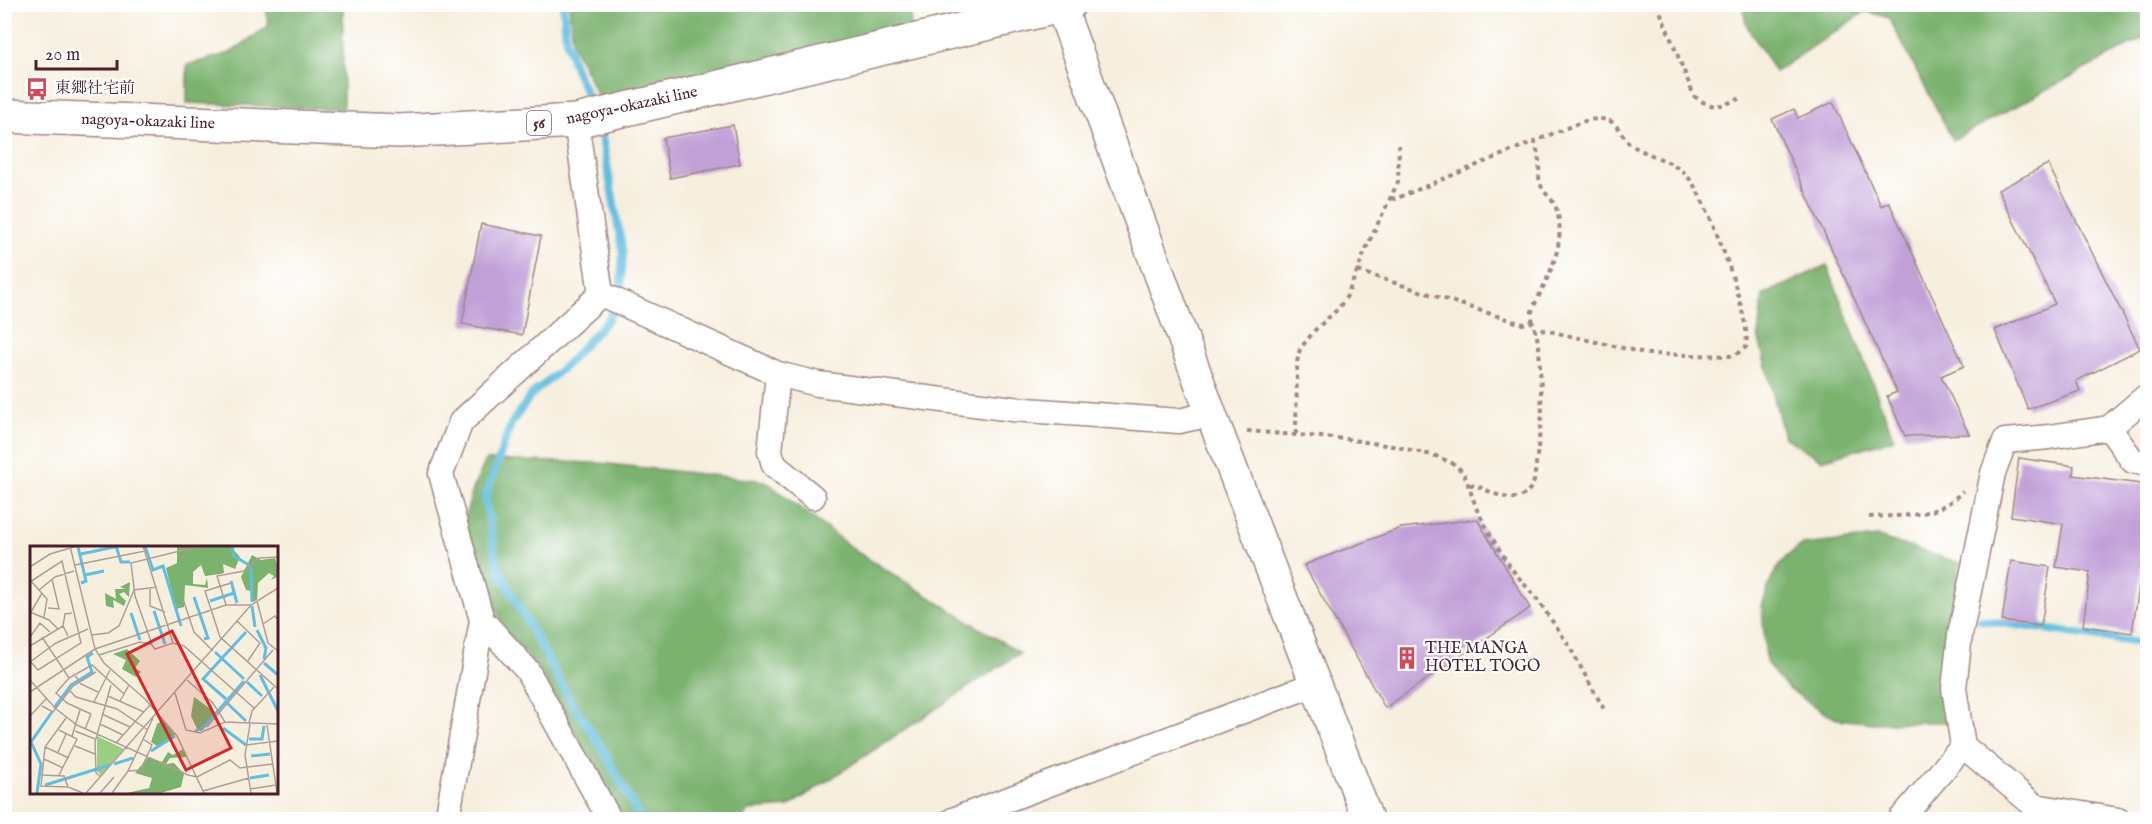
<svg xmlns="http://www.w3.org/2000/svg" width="2152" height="824" font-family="'IM FELL English','Noto Serif JP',serif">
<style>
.forest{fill:#7ab26e;stroke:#62684c;stroke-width:1.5}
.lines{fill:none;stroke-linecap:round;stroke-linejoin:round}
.stream{stroke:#62bee0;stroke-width:8}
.building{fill:#c1a0d8}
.minor-casing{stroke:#a08784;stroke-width:27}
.tertiary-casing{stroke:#a08784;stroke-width:33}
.primary-casing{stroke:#a08784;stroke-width:36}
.path{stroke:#a08784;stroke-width:4;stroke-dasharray:4.5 4.5;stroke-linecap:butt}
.minor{stroke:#fff;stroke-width:24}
.tertiary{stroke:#fff;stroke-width:30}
.primary{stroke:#fff;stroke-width:33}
.labels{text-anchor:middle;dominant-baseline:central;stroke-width:4.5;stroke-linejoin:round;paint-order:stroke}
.shield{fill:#fff;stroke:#80626b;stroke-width:1.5}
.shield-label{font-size:15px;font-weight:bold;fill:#4a1f2b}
.poi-label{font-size:16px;fill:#4a1f2b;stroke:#fff;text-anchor:start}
.street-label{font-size:16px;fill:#4a1f2b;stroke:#fff}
.inset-river{fill:none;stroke:#62bee0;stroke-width:3}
.inset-road{fill:none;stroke:#b29c96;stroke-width:1.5}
.view{fill:#d62828;fill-opacity:0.15;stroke:#d62828;stroke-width:3}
.inset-edge{fill:none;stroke:#4a1f2b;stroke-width:3}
</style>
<rect width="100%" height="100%" fill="#fff"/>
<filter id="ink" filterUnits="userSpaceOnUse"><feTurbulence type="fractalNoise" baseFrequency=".0167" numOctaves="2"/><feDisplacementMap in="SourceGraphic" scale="12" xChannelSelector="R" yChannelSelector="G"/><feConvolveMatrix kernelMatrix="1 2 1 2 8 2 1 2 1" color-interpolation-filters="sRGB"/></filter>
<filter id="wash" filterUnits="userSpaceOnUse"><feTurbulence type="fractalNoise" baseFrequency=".008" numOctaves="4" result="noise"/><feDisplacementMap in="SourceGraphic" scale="24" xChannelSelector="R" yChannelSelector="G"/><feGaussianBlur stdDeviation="1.35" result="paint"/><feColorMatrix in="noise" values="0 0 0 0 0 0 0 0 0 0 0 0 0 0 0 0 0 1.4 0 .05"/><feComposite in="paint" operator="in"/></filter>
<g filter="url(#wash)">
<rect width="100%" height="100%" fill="#f7efde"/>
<path class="forest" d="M266 5H343V109L187 103V65L230 53 268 26Z
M569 5H909L912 33 603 107 573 45Z
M1743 5H2147V36L1953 140 1889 18 1866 11 1775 72 1746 24Z
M1827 265 1894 439 1822 460 1784 437 1758 335 1763 295Z
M486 460 599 463 765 481 857 552 1020 653 788 807 750 810 742 819H619L606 787 538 669 506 631 488 592 463 524 474 486Z
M1878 537 1960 563 1951 617 1947 659 1948 722 1875 723 1837 719 1825 713 1789 689 1779 679 1766 662 1762 606 1772 577 1786 557 1802 545Z"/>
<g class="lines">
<path class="stream" d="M563 4 566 39 574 66 593 109
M599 121 623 253 621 285 609 318 565 366 532 394 511 424 485 498 498 568 566 693 605 753 641 820
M1981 620 2148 644"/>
</g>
<g id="blocks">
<path class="building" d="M1833 102 1881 206 1889 202 1964 366 1941 376 1969 434 1905 436 1887 396 1897 392 1772 119 1794 109 1798 118Z
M733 125 740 164 670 178 663 138Z
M2048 164 2140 349 2076 381 2080 391 2028 409 1995 330 2055 304 1998 190Z
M481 224 541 236 522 335 462 324Z
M2019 458 2074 466 2073 475 2148 485V527L2132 633 2083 626 2090 572 2056 567 2063 524 2011 516Z
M1477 519 1530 608 1385 708 1304 565 1401 528Z
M2011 561 2050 567 2041 626 2002 621Z"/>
</g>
</g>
<g filter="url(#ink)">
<use href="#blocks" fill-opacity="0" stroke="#a08784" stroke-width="1.5"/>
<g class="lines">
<g class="minor-casing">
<path id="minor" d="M576 121 601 294
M601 294 778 374 818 384 1013 409 1179 421 1211 414
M778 374 770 451 774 465 813 497
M2109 428 2133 461 2148 463
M482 620 527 670 610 820
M447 820 482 620 441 474 461 422 601 294
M953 820 1315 684
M1900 820 1963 746
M2118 820 2035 806 1963 746 1954 688 1960 635 1993 473 2005 441 2049 437 2109 428 2148 395"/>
</g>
<g class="tertiary-casing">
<path id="tertiary" d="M1060 4 1211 414 1368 820"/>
</g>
<g class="primary-casing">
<path id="primary" d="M4 116 400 131 576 121 1069 4"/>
</g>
<path class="path" d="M1657 4 1694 96C1715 112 1721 105 1744 97
M1391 198 1395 199 1581 122C1594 119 1609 115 1618 128 1623 134 1626 142 1633 146 1651 157 1673 160 1688 177 1707 198 1753 321 1746 347L1738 353 1730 356 1649 354 1544 330 1535 331
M1358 271 1522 324 1533 322 1539 345 1542 414 1534 481C1522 511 1496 494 1475 485H1470
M1533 322 1531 315 1533 308C1548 277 1569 241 1555 205 1551 197 1542 192 1540 182 1538 176 1540 169 1539 163 1539 155 1536 148 1534 140
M1247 431 1346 439 1398 447 1436 456 1454 464 1464 473 1477 510 1492 538 1511 568 1539 602 1568 644 1605 711
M1296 434 1297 362 1300 349 1315 330 1339 308 1347 296 1368 244 1398 182 1399 145
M1869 517C1905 515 1936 519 1963 491"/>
<use href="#minor" class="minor"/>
<use href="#tertiary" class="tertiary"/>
<use href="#primary" class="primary"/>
</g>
</g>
<defs>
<g id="bus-bare" transform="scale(1.8)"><path d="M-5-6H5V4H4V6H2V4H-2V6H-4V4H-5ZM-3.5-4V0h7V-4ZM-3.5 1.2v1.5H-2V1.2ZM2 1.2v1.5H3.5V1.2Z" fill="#d1495b" stroke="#fff" stroke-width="2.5" paint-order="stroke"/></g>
<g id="building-bare" transform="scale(1.8)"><path d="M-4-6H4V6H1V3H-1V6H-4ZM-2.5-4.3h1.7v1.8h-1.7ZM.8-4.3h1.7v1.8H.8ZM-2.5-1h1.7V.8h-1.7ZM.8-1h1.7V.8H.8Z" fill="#d1495b" stroke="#fff" stroke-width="2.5" paint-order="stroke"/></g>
</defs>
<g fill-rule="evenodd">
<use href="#bus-bare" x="37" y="89"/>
<use href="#building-bare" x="1407" y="658"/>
</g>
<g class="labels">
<rect class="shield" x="527" y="111" width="24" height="24" rx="4.5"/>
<g class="shield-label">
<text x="539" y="123">56</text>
</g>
<g class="poi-label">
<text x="55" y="89">東郷社宅前</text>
<text x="1425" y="649">THE MANGA<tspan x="1425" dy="18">HOTEL TOGO</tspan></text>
</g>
<g class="street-label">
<text transform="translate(632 106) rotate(-12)">nagoya-okazaki line</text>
<text transform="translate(148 122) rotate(2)">nagoya-okazaki line</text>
</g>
</g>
<g transform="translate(30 546)">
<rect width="248" height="248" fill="#f7efde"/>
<path d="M67 190 94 203 71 229 67 225Z" fill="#99cf80"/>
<path d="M147 0H200L210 11 205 23 193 18 194 27 190 28 175 30 171 19 163 26V38L175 39 177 32 178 42 155 39 154 61 146 63 136 22 147 17ZM222 9 231 14 245 12 247 19V31L241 34 244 30 239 27 228 37 227 54 223 56V45L216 44 211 31ZM100 36 99 51 94 46 89 48 96 55 94 60 83 54 84 62 76 60 75 47 86 53 85 43H95L90 41ZM97 103 110 115 105 122 111 126 106 131 92 123 96 114 83 108ZM164 151 185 166 172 185H168L161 170ZM133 174 145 189 127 200 121 196 127 178ZM153 203 157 211 140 212 136 218 144 217 154 228 151 241 131 247H97L119 242 122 232 105 227 118 211 132 216 138 206 143 209Z" fill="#7ab26e"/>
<path class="inset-river" d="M86 0 91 16H100M115 0 123 24 133 20 151 80M202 0 204 10 219 19M48 1 56 35 51 37M51 8 89 0M221 21 222 56M55 29 74 25M201 35 207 57M164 51 178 92 174 93M180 55 204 47M222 60 225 81M124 65 135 98M101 67 110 94M227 84 236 102 234 113M185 106 214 133M234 117 248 129M230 129 248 165M217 136 232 150M196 153 173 133 216 86M197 157 216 175M24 162 41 139 62 126 57 111 63 107M193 182 216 199M165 185 173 182 214 135M219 193H232L234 180M121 205 145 190M221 210 240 208M84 218 103 212M220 232 239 229M15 239 80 219M7 247 11 218 1 196 22 166"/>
<path class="inset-road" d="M40 0 65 103 74 117 115 153 147 190 174 247M113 0 143 97M45 19 115 5M0 21 20 8 47 0M1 35 17 53 14 71M0 36 32 15 51 97 8 124 0 115M201 37 175 45 190 91 248 143M120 43V60L135 66M9 44 25 31 44 25M104 44 127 41M153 53 164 86 183 105M227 55 238 97 248 105M196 59 187 30 214 25 229 12 248 11M18 62 29 63 22 33M0 66 19 74 28 83M1 66 12 47M207 75 230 97 217 116M233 78 245 70 248 74M61 89 78 87 89 80 104 44M38 90 33 80 35 68 42 67M0 91 10 77 20 86M12 91 39 132M122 98 105 50 101 17 170 0M0 100 33 80M69 109 110 96 121 98 125 103 143 97 154 100 224 162M0 116 26 97 58 83M44 128 51 138 68 146M0 134 26 163 47 179 158 229 167 231 200 214 210 222 243 218M157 134 183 157 195 176M39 144 46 151 87 163 118 184M0 146 65 103 196 59H221M145 147 156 184M78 150 114 166M90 155 99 139M64 156 80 124M12 160 23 166 43 140 66 126M72 168 100 181M0 170 16 153M36 172 15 201 11 240 38 241 53 247M219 177 222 165 244 141M70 178 93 189M220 178 215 209 221 247M237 179 247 247M177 181 243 104M55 183 61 168 37 157 26 147 39 132 62 119 94 148M29 184 47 193 29 229M156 184 170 187 195 176 248 178M45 185 65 193M42 190 50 164M86 197 120 159M217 199 248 195M45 200 65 208M15 201 39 212M28 206 36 188M14 213 33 222M98 225 111 224 113 219 122 199 113 193M11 229 34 230 38 241M71 231 66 227 65 196 81 139M220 243 246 239M173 245 219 232M56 247 221 59 248 42M70 247 84 231M82 247 98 225 123 172"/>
<path class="view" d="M142 85 201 202 156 224 97 108Z"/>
<rect width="248" height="248" class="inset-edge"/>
</g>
<rect width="2152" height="824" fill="none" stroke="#fff" stroke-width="24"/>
<path d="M36 60v9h81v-9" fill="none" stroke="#4a1f2b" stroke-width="3"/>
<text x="45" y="60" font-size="18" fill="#4a1f2b" stroke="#ffffff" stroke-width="4.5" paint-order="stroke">20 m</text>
</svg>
